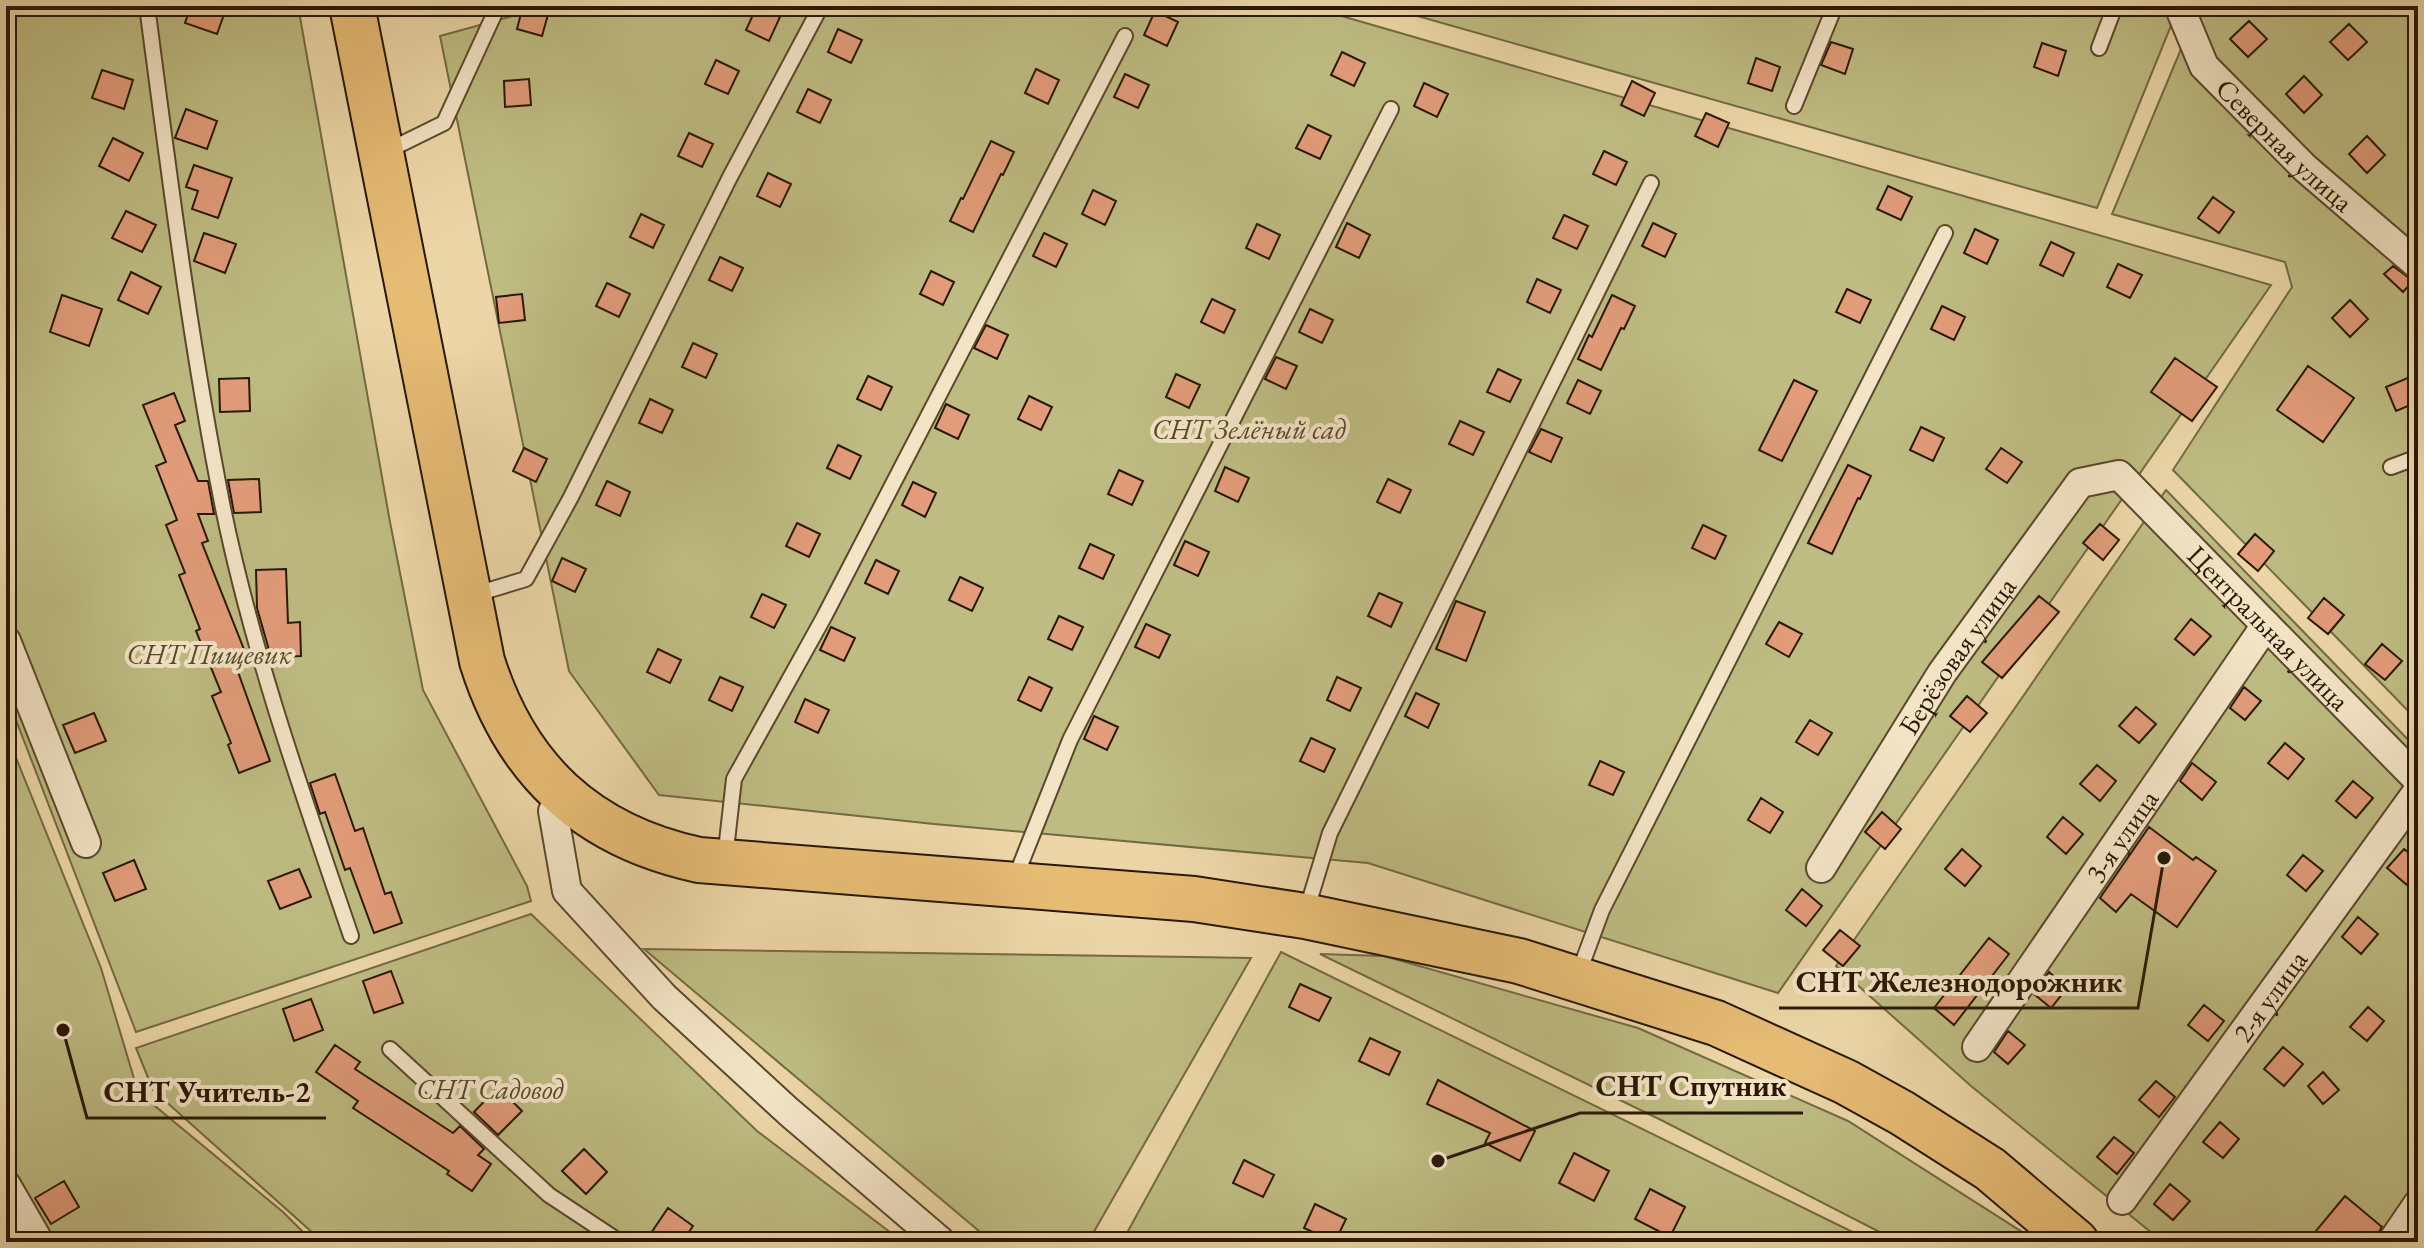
<svg xmlns="http://www.w3.org/2000/svg" width="2424" height="1248" font-family="'EB Garamond',serif">
<style>
.green{fill:#bebc82;stroke:#746a42;stroke-width:2}
.building{fill:#e29c7a;stroke:#291803;stroke-width:2}
.lines{fill:none;stroke-linecap:round;stroke-linejoin:round}
.lane-casing{stroke:#5a482c;stroke-width:18}
.street-casing{stroke:#5a482c;stroke-width:32}
.primary-casing{stroke:#291803;stroke-width:48}
.lane{stroke:#f3e4c6;stroke-width:14}
.street{stroke:#f3e4c6;stroke-width:28}
.primary{stroke:#e6bb74;stroke-width:44}
.labels{text-anchor:middle;dominant-baseline:central;stroke-width:8;stroke-linejoin:round;paint-order:stroke}
.street-label{font-size:28px;fill:#291803;stroke:#f3e4c6}
.park-label{font-size:28px;font-style:italic;fill:#564929;stroke:#f3e4c6}
.leader{fill:none;stroke:#291803;stroke-width:3}
.callout-dot{fill:#291803;stroke:#f3e4c6;stroke-width:3}
.callout-label{font-size:30px;text-anchor:middle;font-weight:bold;fill:#291803;stroke:#f3e4c6;stroke-width:8;stroke-linejoin:round;paint-order:stroke}
</style>
<rect width="100%" height="100%" fill="#ecd6a7"/>
<filter id="stains"><feTurbulence type="fractalNoise" baseFrequency=".0025" numOctaves="4"/><feColorMatrix values="0 0 0 0 .2 0 0 0 0 .09 0 0 0 0 .02 0 0 0 .5 -.17"/></filter>
<radialGradient id="worn" r=".72"><stop offset=".6" stop-color="#630" stop-opacity="0"/><stop offset="1" stop-color="#630" stop-opacity=".3"/></radialGradient>
<path class="green" d="M6 6H298L390 522 423 690 527 886 531 901 136 1032 6 694Z
M549 6H1307L2271 285 1778 993 1368 863 934 824 659 795 569 671 440 36Z
M1382 6H2179L2097 208Z
M2199 6H2418V721L2173 470 2292 287 2285 262 2112 214Z
M2166 490 2418 750V1242H2163L1971 1086 1836 966Z
M6 733 101 968 138 1092 283 1212 313 1242H6Z
M531 914 757 1131 903 1242H323L153 1090 136 1048Z
M644 949 1192 957 1251 958 1088 1242H992Z
M1281 952 1873 1242H1122Z
M1320 954 1384 956 1638 1028 1848 1121 2038 1242H1899L1661 1120Z"/>
<path class="building" d="M191 6H227L217 34 185 23Z
M523 6 549 11 542 36 517 29Z
M757 6 780 17 769 41 746 30Z
M1155 11 1178 22 1167 46 1144 35Z
M2249 21 2267 39 2248 57 2230 39Z
M2349 24 2367 42 2348 60 2330 42Z
M838 29 862 40 851 63 828 52Z
M1831 42 1853 49 1845 74 1821 65Z
M2042 43 2066 51 2058 76 2034 67Z
M1342 52 1365 63 1354 86 1331 75Z
M1756 58 1780 67 1772 91 1748 83Z
M716 60 739 71 728 94 705 84Z
M1036 69 1059 80 1048 104 1025 93Z
M102 70 133 80 124 109 92 98Z
M1125 74 1149 85 1138 108 1114 97Z
M2304 76 2322 95 2304 113 2286 94Z
M529 79 531 105 505 107 504 81Z
M1632 81 1655 93 1644 116 1621 105Z
M1424 83 1448 94 1437 117 1414 106Z
M808 89 831 100 820 123 797 112Z
M186 109 217 121 207 149 175 138Z
M1706 113 1729 123 1718 147 1695 136Z
M1308 125 1331 136 1320 159 1296 148Z
M689 133 713 144 702 167 678 156Z
M2367 136 2385 155 2367 173 2349 154Z
M113 138 143 153 129 181 99 166Z
M991 141 1014 152 1003 175 1001 174 973 232 950 221 961 198 963 199Z
M1604 151 1627 162 1616 185 1593 174Z
M194 165 232 178 218 218 192 209 198 191 186 187Z
M768 173 791 184 780 207 757 196Z
M1888 186 1912 197 1901 220 1877 209Z
M1093 190 1116 201 1105 225 1082 214Z
M2213 197 2234 212 2219 233 2198 218Z
M126 211 156 225 142 252 112 238Z
M641 214 664 225 653 248 630 237Z
M1564 215 1588 226 1577 249 1553 238Z
M1347 223 1370 235 1359 258 1336 247Z
M1653 223 1676 234 1665 257 1642 246Z
M1257 224 1280 235 1269 259 1246 248Z
M1975 229 1998 240 1987 264 1964 253Z
M204 233 236 244 225 273 194 261Z
M1044 233 1067 244 1056 267 1033 256Z
M2051 242 2074 253 2063 276 2040 265Z
M720 257 743 268 732 291 709 280Z
M2118 264 2142 275 2130 298 2107 287Z
M2393 266 2413 281 2403 292 2384 274Z
M931 271 954 282 943 305 920 294Z
M131 272 161 287 148 314 118 300Z
M1537 279 1561 290 1550 313 1527 302Z
M607 283 630 294 619 317 596 306Z
M1847 289 1871 300 1860 323 1836 312Z
M522 294 525 320 499 323 496 297Z
M62 295 102 309 89 346 50 332Z
M1612 295 1635 306 1624 329 1621 328 1601 370 1578 359 1589 335 1592 337Z
M1212 299 1235 310 1224 333 1201 322Z
M2350 300 2368 319 2350 337 2332 318Z
M1942 306 1965 317 1954 340 1931 329Z
M1310 309 1333 320 1322 343 1299 332Z
M986 325 1008 335 997 359 974 348Z
M693 343 717 354 706 378 682 367Z
M1276 357 1297 366 1286 389 1265 379Z
M2175 358 2217 387 2192 421 2151 392Z
M2308 366 2354 398 2323 442 2277 410Z
M1498 369 1521 380 1510 402 1487 392Z
M1176 374 1200 385 1189 408 1166 397Z
M868 376 892 387 881 410 857 399Z
M2410 377 2418 402 2396 411 2386 387Z
M249 378 250 411 220 412 219 379Z
M1578 380 1601 391 1590 414 1567 403Z
M1794 380 1817 391 1782 461 1759 450Z
M174 393 185 421 175 425 198 481H208L214 514H198L208 541 202 543 247 657 233 658 270 761 239 773 228 745 231 743 212 696 221 692 196 631 200 629 179 575 185 573 166 525 177 520 156 466 166 462 143 405Z
M1029 396 1052 407 1041 430 1018 419Z
M650 399 673 410 662 433 639 423Z
M946 404 969 415 958 439 935 428Z
M1460 421 1484 432 1473 455 1449 444Z
M1921 427 1944 438 1933 461 1910 450Z
M1541 429 1562 438 1551 462 1529 452Z
M838 445 861 456 850 479 827 468Z
M524 448 547 459 536 482 513 471Z
M2001 448 2022 462 2007 483 1986 469Z
M1848 465 1871 476 1860 499 1858 498 1832 554 1808 543Z
M1225 467 1249 478 1238 502 1215 491Z
M1119 470 1143 481 1132 505 1108 494Z
M259 479 261 512 234 513 228 480Z
M1388 479 1411 490 1400 513 1377 502Z
M607 481 630 492 620 516 596 505Z
M913 482 936 493 925 517 902 505Z
M797 523 820 534 809 557 786 546Z
M2100 524 2119 540 2103 560 2083 543Z
M1703 525 1726 536 1715 559 1692 548Z
M2255 534 2274 551 2258 571 2238 554Z
M1185 541 1209 552 1198 576 1174 565Z
M1090 544 1114 555 1103 579 1079 568Z
M562 558 586 569 575 592 552 581Z
M876 560 899 571 888 594 865 583Z
M286 569 288 623 300 622 301 656 271 657 257 608 256 570Z
M960 577 983 588 972 611 949 600Z
M1379 593 1402 603 1391 627 1368 616Z
M762 594 786 605 774 628 751 617Z
M2039 596 2059 612 2002 678 1982 662Z
M2324 598 2344 615 2328 634 2308 618Z
M1456 601 1485 612 1466 661 1436 649Z
M1059 616 1083 627 1072 650 1048 639Z
M2191 619 2211 636 2194 655 2175 639Z
M1779 622 1802 634 1789 657 1766 644Z
M1146 624 1170 635 1159 658 1135 647Z
M831 627 855 638 844 661 820 650Z
M2382 644 2402 661 2385 680 2365 664Z
M658 649 681 660 670 683 647 672Z
M720 677 743 687 732 711 709 700Z
M1029 677 1052 688 1041 711 1018 700Z
M1337 677 1361 688 1350 711 1327 700Z
M2244 687 2261 701 2245 720 2230 708Z
M1416 693 1439 704 1428 728 1405 716Z
M1967 696 1987 713 1970 732 1950 716Z
M805 699 829 710 818 733 795 722Z
M2136 707 2156 724 2139 743 2119 726Z
M94 713 106 741 75 753 63 725Z
M1094 716 1118 727 1107 750 1084 739Z
M1810 720 1832 733 1818 755 1796 742Z
M1311 738 1335 749 1324 772 1300 761Z
M2285 743 2304 759 2288 779 2268 763Z
M1600 761 1624 772 1613 795 1589 785Z
M2192 763 2216 782 2202 800 2180 781Z
M2097 765 2116 781 2100 801 2080 784Z
M335 774 355 831 363 828 385 894 391 892 402 923 374 933 350 868 345 870 325 812 320 814 310 783Z
M2353 781 2373 798 2356 818 2336 801Z
M1761 798 1783 812 1770 833 1748 820Z
M1882 812 1901 829 1885 849 1865 832Z
M2063 817 2083 834 2066 854 2047 837Z
M2149 827 2193 860 2196 857 2216 871 2177 927 2131 894 2116 912 2100 898Z
M1962 849 1981 866 1965 886 1945 869Z
M2404 849 2418 860V872L2407 885 2387 868Z
M2303 855 2323 871 2306 891 2287 875Z
M134 860 146 889 115 901 103 873Z
M299 869 311 897 280 909 268 881Z
M1802 889 1822 906 1806 926 1786 910Z
M2358 917 2378 934 2361 954 2342 937Z
M1840 930 1860 946 1843 966 1823 950Z
M1989 938 2009 954 1954 1025 1934 1008Z
M391 971 403 1003 374 1013 363 981Z
M2049 972 2067 988 2051 1008 2034 994Z
M1300 984 1331 998 1319 1021 1289 1007Z
M311 999 323 1030 294 1041 283 1009Z
M2204 1005 2224 1021 2208 1041 2188 1025Z
M2368 1007 2384 1021 2367 1041 2350 1027Z
M2008 1031 2025 1045 2008 1064 1994 1052Z
M1370 1038 1400 1052 1389 1075 1359 1061Z
M335 1045 360 1062 355 1069 453 1133 460 1126 484 1149 478 1155 491 1164 472 1191 447 1174 449 1171 353 1108 358 1101 316 1072Z
M2283 1047 2303 1064 2284 1086 2264 1069Z
M2323 1072 2339 1090 2323 1104 2308 1086Z
M1438 1080 1535 1131 1520 1161 1485 1143 1490 1133 1427 1104Z
M2156 1081 2175 1097 2159 1117 2139 1100Z
M498 1087 522 1111 498 1135 474 1112Z
M2220 1122 2239 1139 2223 1158 2203 1142Z
M2114 1137 2134 1153 2117 1174 2097 1157Z
M584 1149 607 1172 586 1194 562 1171Z
M1574 1153 1609 1171 1594 1201 1559 1183Z
M1244 1160 1274 1175 1263 1197 1233 1183Z
M64 1181 79 1207 51 1224 35 1198Z
M2170 1184 2190 1201 2173 1220 2154 1204Z
M1650 1189 1685 1207 1670 1237 1635 1219Z
M2345 1196 2382 1227 2372 1242H2327L2315 1232Z
M1315 1204 1346 1219 1335 1242 1304 1228Z
M668 1208 693 1226 682 1242H645Z"/>
<g class="lines">
<g class="lane-casing">
<path id="lane" d="M147 6C169 173 190 342 223 508 253 654 303 795 351 936
M2099 48 2115 6
M1794 106 1835 6
M385 152 444 123 498 6
M2391 467 2418 457
M473 595 526 579 571 497 730 177 821 6
M725 859 734 779 824 617 1125 36
M1014 881 1070 740 1391 109
M1306 912 1330 833 1651 183
M1578 975 1602 910 1945 233
M390 1049 549 1195 620 1242"/>
</g>
<g class="street-casing">
<g id="street">
<path id="s1" d="M2179 6 2204 66 2305 168 2418 265"/>
<path d="M6 641 86 843"/>
<path d="M563 795 553 811 567 891 664 997 789 1112 941 1242"/>
<path id="s2" d="M1821 868 1942 673 2080 483 2119 475 2418 780"/>
<path id="s3" d="M1977 1047 2266 625"/>
<path d="M6 1185 39 1242"/>
<path id="s4" d="M2122 1200 2418 791"/>
<path d="M2392 1242 2418 1204"/>
</g>
</g>
<g class="primary-casing">
<path id="primary" d="M352 6 482 661C516 770 587 836 699 860L1194 899 1305 916 1519 961 1716 1023 1846 1082 1902 1113 1990 1169 2076 1242"/>
</g>
<use href="#lane" class="lane"/>
<use href="#street" class="street"/>
<use href="#primary" class="primary"/>
</g>
<g class="labels">
<g class="street-label">
<text stroke="none"><textPath href="#s1" startOffset="178">Северная улица</textPath></text>
<text stroke="none"><textPath href="#s2" startOffset="718">Центральная улица</textPath></text>
<text stroke="none"><textPath href="#s2" startOffset="252">Берёзовая улица</textPath></text>
<text stroke="none"><textPath href="#s3" startOffset="256">3-я улица</textPath></text>
<text stroke="none"><textPath href="#s4" startOffset="252">2-я улица</textPath></text>
</g>
<g class="park-label">
<text x="1249" y="429">СНТ Зелёный сад</text>
<text x="209" y="654">СНТ Пищевик</text>
<text x="490" y="1089">СНТ Садовод</text>
</g>
</g>
<path class="leader" d="M2164 858L2138 1008H1779M1438 1161L1580 1113H1803M63 1030L87 1118H326"/>
<g class="callout-dot">
<circle cx="2164" cy="858" r="8"/>
<circle cx="1438" cy="1161" r="8"/>
<circle cx="63" cy="1030" r="8"/>
</g>
<g class="callout-label">
<text x="1959" y="992">СНТ Железнодорожник</text>
<text x="1691" y="1096">СНТ Спутник</text>
<text x="207" y="1102">СНТ Учитель-2</text>
</g>
<rect width="2424" height="1248" fill="none" stroke="#ecd6a7" stroke-width="32"/>
<rect x="8" y="8" width="2408" height="1232" fill="none" stroke="#291803" stroke-width="4"/>
<rect x="16" y="16" width="2392" height="1216" fill="none" stroke="#291803" stroke-width="2"/>
<rect width="100%" height="100%" filter="url(#stains)"/>
<rect width="100%" height="100%" fill="url(#worn)"/>
</svg>
